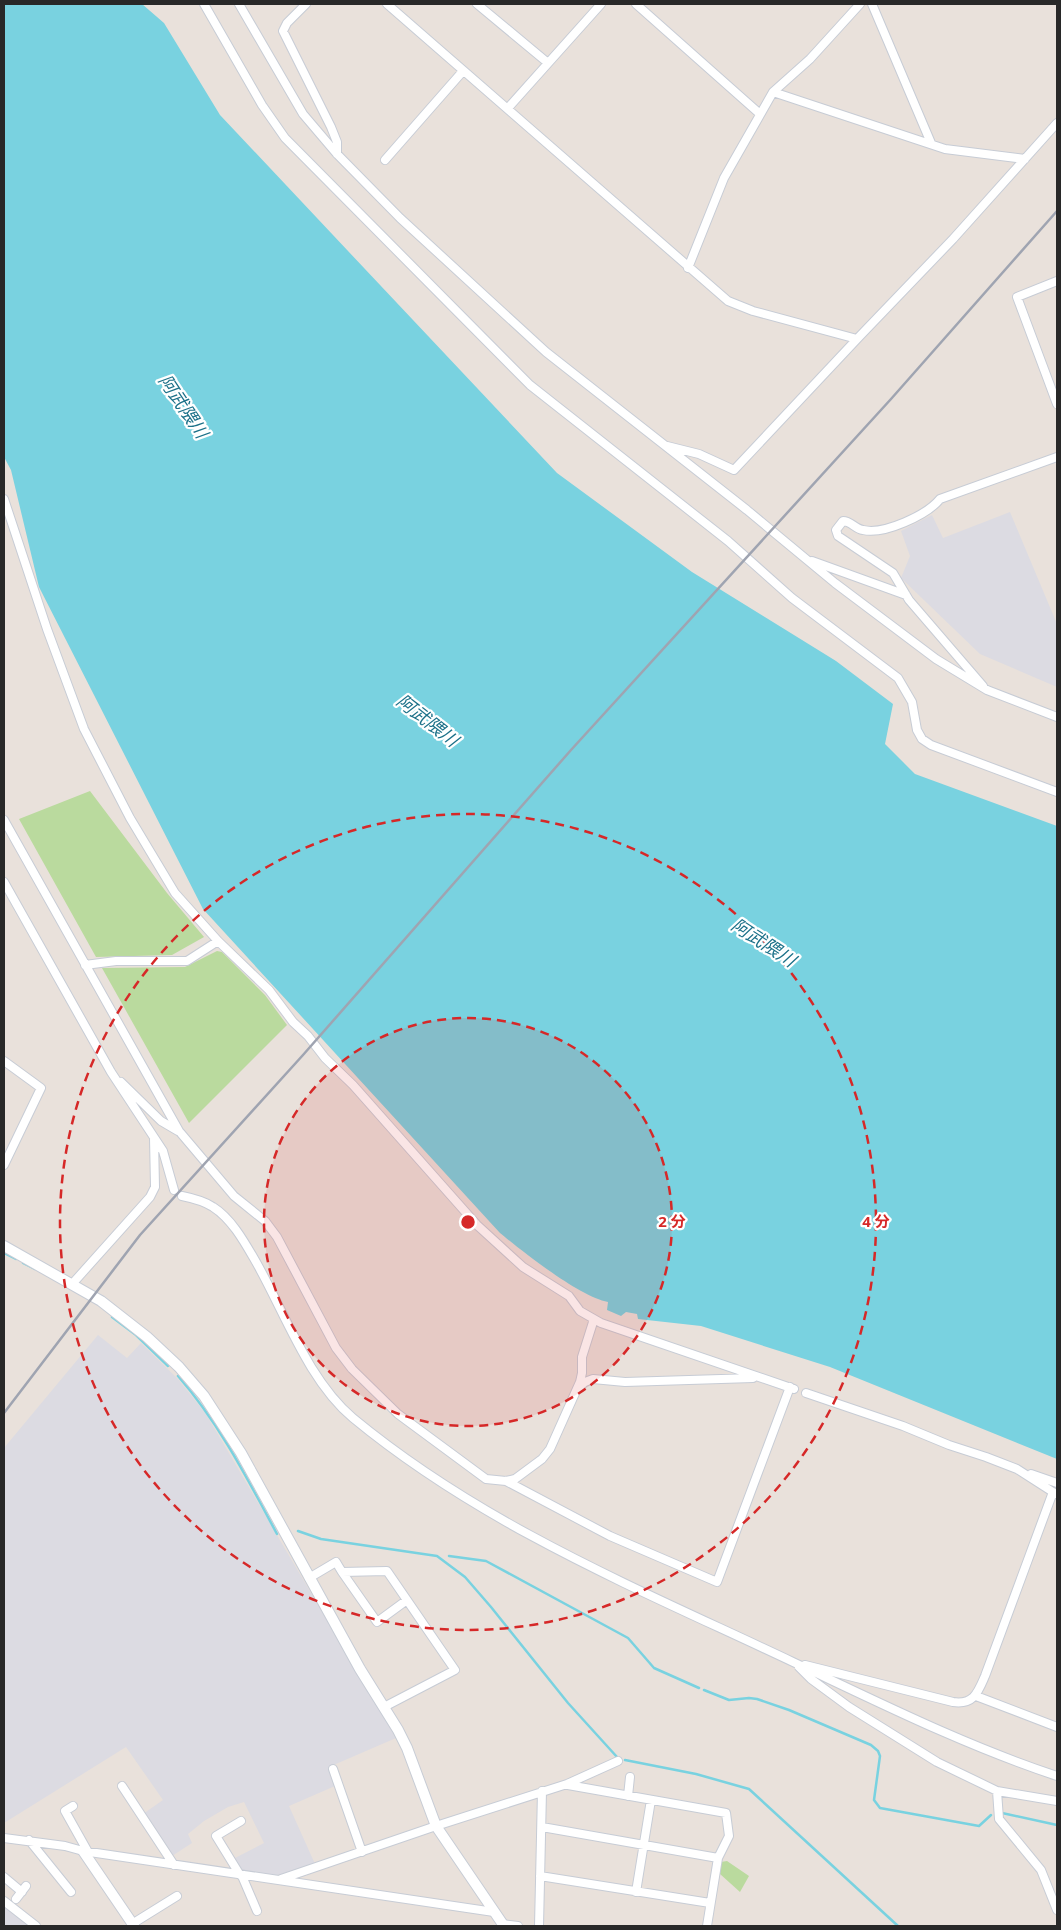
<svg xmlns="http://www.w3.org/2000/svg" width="1061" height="1930" font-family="'Open Sans','Noto Sans JP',sans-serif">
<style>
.industrial{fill:#dcdbe2}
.green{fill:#bada9e}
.water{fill:#79d2e0}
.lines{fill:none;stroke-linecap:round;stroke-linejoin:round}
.stream{stroke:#79d2e0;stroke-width:2.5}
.street-casing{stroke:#c7ccd5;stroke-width:10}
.secondary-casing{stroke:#c7ccd5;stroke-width:12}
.street{stroke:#fff;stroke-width:8}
.secondary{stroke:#fff;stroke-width:10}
.rail{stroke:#9fa4b1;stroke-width:2.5}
.ring{fill:none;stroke:#d62828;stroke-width:2.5;stroke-dasharray:9 6}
.labels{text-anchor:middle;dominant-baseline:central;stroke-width:4.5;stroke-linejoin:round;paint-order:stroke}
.water-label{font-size:18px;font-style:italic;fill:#1c7189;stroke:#fff}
.centre{fill:#d62828;stroke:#fff;stroke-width:2.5}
.ring-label{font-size:15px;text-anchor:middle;font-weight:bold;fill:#d62828;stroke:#fff;stroke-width:4.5;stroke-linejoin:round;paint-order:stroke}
</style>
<rect width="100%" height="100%" fill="#e9e1db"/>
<path class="industrial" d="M1010 512 1057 624V687L980 654 901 578 910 556 901 531 932 515 943 538Z
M98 1335 127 1358 141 1343 178 1379 206 1414 396 1738 329 1767 335 1786 289 1806 315 1864 293 1872 267 1877 242 1872 233 1859 264 1843 244 1802 228 1807 204 1821 188 1834 192 1843 172 1856 143 1814 163 1800 126 1747 4 1823V1448Z
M4 1907 31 1926H4Z"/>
<path class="green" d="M90 791 167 893 204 937 172 955 96 957 19 819Z
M217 951 222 952 265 995 287 1025 189 1123 102 968 185 967Z
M727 1861 749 1876 740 1892 720 1874 721 1862Z"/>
<path class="water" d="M4 4H142L164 23 220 115 557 473 692 572 836 661 893 704 885 744 915 774 1057 826V1459L830 1367 701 1326 638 1319 637 1314 626 1312 621 1316 607 1310 608 1302C580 1297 523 1252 500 1233L203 909 39 587 11 470 4 457Z"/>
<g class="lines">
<path class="stream" d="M4 1253 16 1259
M23 1263 35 1269
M112 1317 136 1335 168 1366
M178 1376C219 1423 247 1478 277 1534
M298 1531 321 1539 437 1556 465 1577 491 1607 568 1703 617 1757
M449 1556 486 1561 628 1638 654 1668 699 1688
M704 1690 729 1700 749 1698 757 1699 789 1710 871 1745 878 1751 880 1756 874 1800 880 1808 979 1826 991 1815
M625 1760 696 1774 749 1789 898 1926
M1002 1813 1057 1825"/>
<g class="street-casing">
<path id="street" d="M204 4 262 105 285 138 530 385 728 541 792 598 898 678 912 702 917 730 922 739 931 745 1057 792
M239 4 303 114 337 154 400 218 546 352 747 510 835 583 936 659 987 690 1057 717
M306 4 287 23 283 31 331 127 337 142V154
M387 4 728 301 753 311 857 339 953 239 1057 123
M477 4 548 63
M636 4 760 114
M872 4 931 143
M773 92 945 149 1025 159
M508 108 601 4
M385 160 463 71
M688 268 724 178 773 92 810 59 860 4
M1057 281 1017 297 1057 404
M667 446 699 454 734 470 857 339
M4 499 47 629 84 729 130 818 175 893 218 941 269 990 293 1022 308 1036 325 1058 353 1085 477 1225 523 1267 569 1296 580 1311 601 1323 794 1389
M812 561 906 595
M983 686 909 600 893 573 838 536 836 530 843 521C851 521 855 529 863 530 884 535 927 515 940 499L1057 457
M4 820 179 1131 234 1196 265 1221 277 1237 336 1348 352 1369 398 1414 486 1479 506 1481 515 1479 542 1459 550 1449 580 1382 582 1373V1357L594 1319
M4 882 111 1072 163 1151 174 1190
M85 965 116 961H187L218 941
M4 1061 41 1088 4 1165
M121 1082 161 1121 178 1131
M182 1196C192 1198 204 1201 213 1207 232 1219 245 1243 256 1262 285 1313 308 1380 353 1418 485 1527 641 1590 793 1662 880 1703 966 1746 1057 1776
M73 1283 150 1197 155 1187 154 1138
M578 1388 585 1382 593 1379 625 1382 753 1378
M806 1393 903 1426 949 1445 986 1457 1017 1469 1056 1494
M1031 1474 1057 1483
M506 1481 610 1536 717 1582 790 1387
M342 1572 377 1622 407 1600
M309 1578 336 1562 342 1572 387 1571 455 1670 384 1707
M805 1665 953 1702C974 1705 978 1692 985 1676L1053 1492
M799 1667 811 1679 849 1707 937 1762 997 1791 1057 1801
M976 1696 1057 1727
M333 1769 362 1852
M568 1785 726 1813 729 1836 718 1858 707 1926
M122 1786 174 1865
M997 1791 999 1819 1041 1870 1057 1910
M628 1796 630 1777
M73 1806 65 1811 88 1852
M542 1827 718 1858
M4 1838 65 1846 83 1851 494 1912
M29 1840 71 1892
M240 1875 216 1836 241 1821
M242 1876 257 1911
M540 1876 710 1903
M4 1877 22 1892
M281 1879 436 1826 567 1784 618 1761
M636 1892 651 1800
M16 1899 26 1886
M4 1901 36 1926
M132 1924 177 1896
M502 1924 518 1926
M539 1926 542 1791"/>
</g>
<g class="secondary-casing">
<path id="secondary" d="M4 1246 101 1301 147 1337 179 1367 204 1396 241 1453 360 1669 398 1730 407 1748 436 1826 504 1926
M83 1851 134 1926"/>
</g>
<use href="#street" class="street"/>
<use href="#secondary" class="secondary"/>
<path class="rail" d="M4 1413 140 1235 303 1055 571 750 891 399 1057 211"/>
</g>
<circle cx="468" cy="1222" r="204" fill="#d62828" fill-opacity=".12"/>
<g class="ring">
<circle cx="468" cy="1222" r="204"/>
<circle cx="468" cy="1222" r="408"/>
</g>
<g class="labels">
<g class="water-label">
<text transform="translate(184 406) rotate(56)">阿武隈川</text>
<text transform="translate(428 720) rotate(38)">阿武隈川</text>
<text transform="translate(764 942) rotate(33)">阿武隈川</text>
</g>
</g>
<circle cx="468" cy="1222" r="8" class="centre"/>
<g class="ring-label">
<text x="672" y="1227">2 分</text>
<text x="876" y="1227">4 分</text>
</g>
<rect width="1061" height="1930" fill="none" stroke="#282828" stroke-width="10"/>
</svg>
